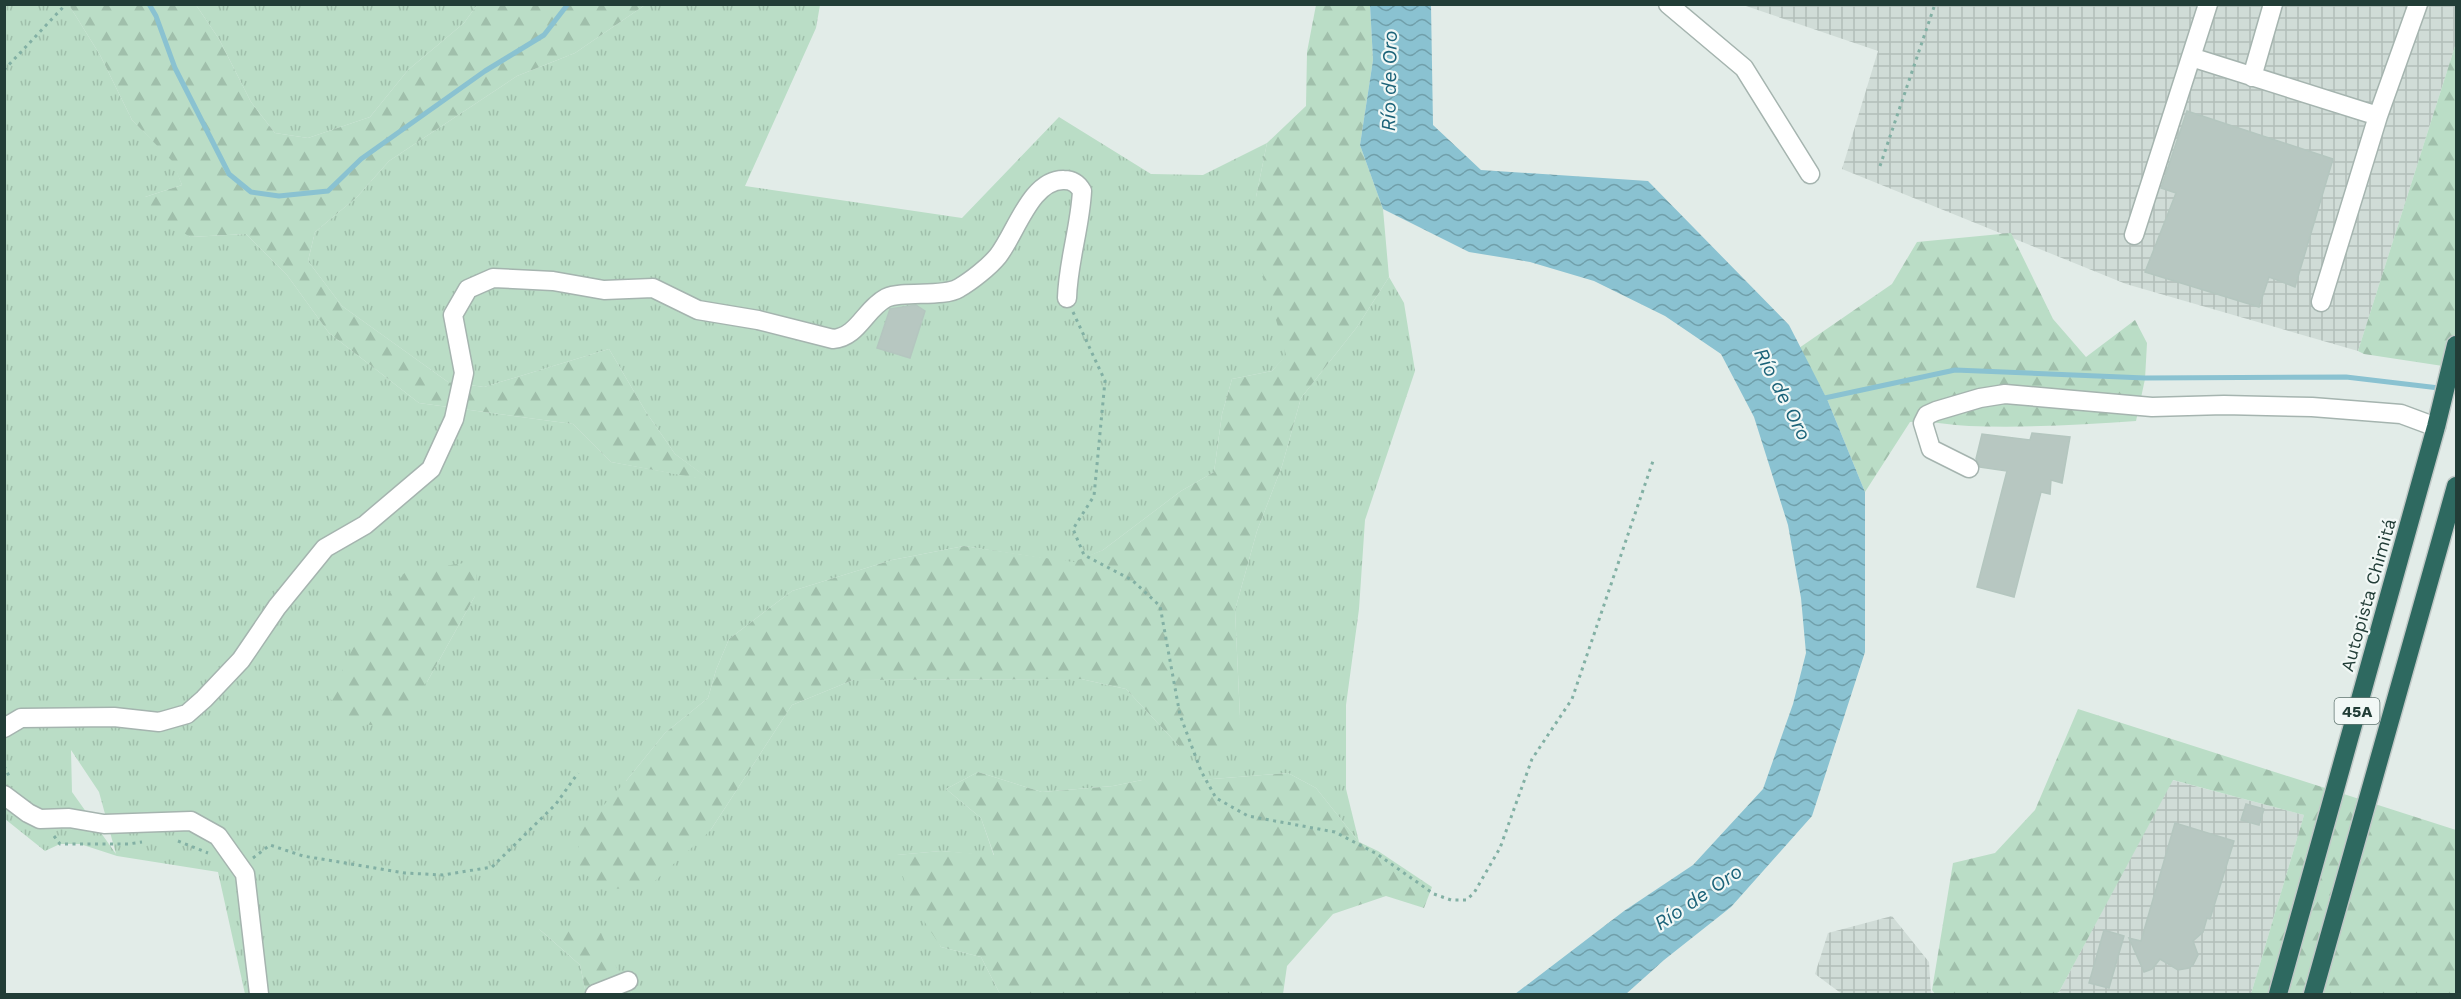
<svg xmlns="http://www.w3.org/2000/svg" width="2461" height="999" font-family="'Work Sans',sans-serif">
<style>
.industrial{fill:url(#industrial-grid)}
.grass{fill:url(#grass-tufts);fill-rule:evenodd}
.forest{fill:url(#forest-firs)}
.water{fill:url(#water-waves)}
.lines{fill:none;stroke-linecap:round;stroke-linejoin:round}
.stream{stroke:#8ac2d1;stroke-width:5}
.building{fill:#b7c7c1;stroke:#b4c6bf;stroke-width:1.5}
.minor-casing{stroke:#a5b4af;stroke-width:21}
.highway-casing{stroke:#c1c9c7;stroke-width:21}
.path{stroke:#82b0a4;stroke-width:3;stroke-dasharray:3 4.5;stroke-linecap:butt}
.minor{stroke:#fff;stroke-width:18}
.highway{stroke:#2e6960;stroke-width:18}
.labels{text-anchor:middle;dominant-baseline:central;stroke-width:4.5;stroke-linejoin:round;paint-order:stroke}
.shield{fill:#f2f8f6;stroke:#607570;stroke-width:1.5}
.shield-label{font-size:16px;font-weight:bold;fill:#223d37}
.street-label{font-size:18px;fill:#223d37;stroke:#f2f8f6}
.water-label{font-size:20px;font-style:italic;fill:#1c6379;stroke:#f2f8f6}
</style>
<defs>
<pattern id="industrial-grid" width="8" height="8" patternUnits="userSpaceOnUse" patternTransform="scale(1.5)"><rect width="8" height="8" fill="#d0dcd7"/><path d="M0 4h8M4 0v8" fill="none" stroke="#b2beb9"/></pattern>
<pattern id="grass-tufts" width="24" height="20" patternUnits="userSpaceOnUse" patternTransform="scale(1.5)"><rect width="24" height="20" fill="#baddc6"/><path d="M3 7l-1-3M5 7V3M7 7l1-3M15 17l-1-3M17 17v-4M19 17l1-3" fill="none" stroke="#a0bfab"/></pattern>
<pattern id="forest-firs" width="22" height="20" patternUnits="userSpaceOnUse" patternTransform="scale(1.5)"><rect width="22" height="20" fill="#baddc6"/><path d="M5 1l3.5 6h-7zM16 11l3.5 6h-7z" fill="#a0bfab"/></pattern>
<pattern id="water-waves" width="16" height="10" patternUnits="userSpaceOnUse" patternTransform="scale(1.5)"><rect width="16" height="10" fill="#8ac2d1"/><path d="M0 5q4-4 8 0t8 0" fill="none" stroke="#709faa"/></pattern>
</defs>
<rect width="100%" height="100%" fill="#e2ece8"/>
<path class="industrial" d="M1743 5H2456V43L2358 351 2126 284 1842 169 1878 51Z
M2172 780 2304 815 2251 994H2063L2059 992Z
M1892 916 1929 962 1931 994H1842L1815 974 1828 933Z"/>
<path class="grass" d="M4 5H69L100 55 132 120 173 161 182 185 145 197 190 237 246 234 287 275 329 333 419 403 573 424 611 462 710 480 675 454 646 412 609 349 484 387 448 382 342 306 308 261 315 232 357 197 389 161 517 76 575 53 645 5H820L816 28 745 186 962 218 1059 117 1151 174 1203 175 1267 143 1256 197 1287 355 1272 371 1232 379 1222 414 1214 472 1181 491 1103 550 1073 563 964 546 892 560 792 591 729 639 716 670 708 698 665 733 626 781 710 831 792 705 853 680 1081 679 1126 689 1179 746 1240 717 1235 610 1257 531 1282 466 1301 398 1357 327 1389 277 1404 303 1415 371 1365 520 1359 609 1346 705V789L1359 842 1316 788 1288 773 1200 780H1142L1113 786 1042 792 978 772 946 789 981 818 994 856 941 851 897 855 941 947 981 957 1000 994H633L623 982 539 929 580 965 586 994H245L218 872 117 856 80 844H60L45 851 5 819ZM475 596 427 682 329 697ZM71 750 99 792 116 854 72 792Z
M196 5H477L464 23 408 70 370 117 308 138 275 133 251 102 219 39Z"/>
<path class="forest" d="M69 5H196L219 39 251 102 275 133 308 138 370 117 408 70 464 23 477 5H645L575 53 517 76 389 161 357 197 315 232 308 261 342 306 448 382 484 387 609 349 646 412 675 454 712 481 611 462 573 424 419 403 329 333 287 275 246 234 190 237 145 207V197L182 185 172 161 132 120 100 55Z
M1316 5H1370L1373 60 1360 145 1383 209 1389 277 1357 327 1301 398 1282 466 1257 531 1235 610 1240 717 1231 750 1213 758 1179 746 1126 689 1081 679 853 680 792 705 710 831 647 888 601 889 577 865 580 831 626 781 665 733 708 698 716 670 729 639 792 591 892 560 964 546 1073 562 1103 550 1181 491 1214 472 1222 414 1232 379 1272 371 1286 355 1255 246 1256 197 1267 143 1306 106 1307 52Z
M2456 43V368L2364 354 2358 351Z
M2011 233 2053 319 2086 357 2135 320 2147 343 2145 379 2136 421C2081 425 2025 428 1969 426 1949 425 1930 421 1910 422L1865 492 1827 399 1799 348 1892 284 1917 242Z
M477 561 475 596 427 682 387 728 349 721 329 697 361 632 405 572Z
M2078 709 2456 830V994H2251L2304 815 2173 780 2059 992 2055 994H1935L1932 990 1953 863 1995 853 2035 810Z
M978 772 1042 792 1113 786 1142 780H1200L1288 773 1316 788 1359 842 1378 851 1432 887 1424 908 1386 896 1333 914 1287 966 1283 994H1000L981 957 941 947 911 901 896 855 941 851 994 855 981 818 946 789Z
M538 928 601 933 623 982 633 994H586L580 965Z"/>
<path class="water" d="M1370 5H1431L1433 125 1481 170 1648 181 1789 325 1827 399 1865 492V652L1812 816 1731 907 1664 960 1626 994H1515L1624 911 1693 865 1763 789 1793 704 1806 653 1801 598 1788 525 1754 417 1721 354 1665 316 1594 281 1530 262 1469 252 1383 209 1360 145 1373 60Z"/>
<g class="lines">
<path class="stream" d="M149 4 156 16 175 68 229 174 251 192 279 196 328 191 361 159 485 71 544 35 568 4
M1820 399 1955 370 2145 378 2346 377 2456 390"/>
</g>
<path class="building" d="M2187 111 2333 159 2295 287 2269 277 2259 307 2145 272 2176 193 2161 188Z
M916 305 925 311 910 358 877 348 890 309Z
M2032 433 2070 437 2062 483 2051 480 2050 494 2041 492 2014 597 1977 587 2007 471 1980 467 1976 459 1982 434 2030 440Z
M2246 804 2264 809 2259 825 2241 820Z
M2175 823 2234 841 2210 919 2207 918 2203 932 2193 941 2198 955 2193 965 2189 968 2178 970 2160 959 2152 969 2144 972 2129 938 2141 941Z
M2104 930 2124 936 2109 988 2089 983Z"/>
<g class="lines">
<g class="minor-casing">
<path id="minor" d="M1668 4 1744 68 1810 174
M2191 57 2378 116
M2252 77 2273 4
M2134 235 2208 4
M2321 302 2378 116 2418 4
M1969 468 1931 449 1923 423 1927 415 1936 411 1980 398 2005 394 2152 407 2224 405 2312 407 2401 414 2436 427
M4 728 21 718 114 717 159 722 187 714 204 699 241 660 277 607 325 548 365 525 431 469 454 419 464 373 453 315 468 289 493 278 553 281 604 290 653 288 698 310 758 320 833 339C858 337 865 309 886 298 904 290 943 298 959 288 971 281 989 267 998 256 1016 233 1031 179 1064 180 1073 180 1078 184 1082 191 1080 228 1068 262 1067 298
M4 795 28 813 40 819 69 818 104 824 191 821 218 836 245 874 259 994
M595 994 628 981"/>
</g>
<g class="highway-casing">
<path id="highway" d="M2278 994 2436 427 2456 345
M2313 994 2456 486"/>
</g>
<path class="path" d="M4 70 66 4
M1880 166 1935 4
M1073 312 1105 381 1094 496 1073 529 1084 555 1132 580 1160 606 1180 715 1201 771 1216 798 1248 816 1335 832 1377 854 1434 894 1451 900H1466L1474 893 1500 848 1532 759 1572 699 1654 458
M4 766 10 778
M54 836 60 844H128L142 842
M178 841 208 853
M253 858 270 845 303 856 405 873 443 875 492 867 556 804 578 773"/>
<use href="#minor" class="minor"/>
<use href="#highway" class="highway"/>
</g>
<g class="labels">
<rect class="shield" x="2334.5" y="698" width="45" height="26" rx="4.5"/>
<g class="shield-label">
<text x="2357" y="711">45A</text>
</g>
<g class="street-label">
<text transform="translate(2368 595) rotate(-74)">Autopista Chimitá</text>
</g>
<g class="water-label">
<text transform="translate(1389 81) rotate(-89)">Río de Oro</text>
<text transform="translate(1783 394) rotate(63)">Río de Oro</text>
<text transform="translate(1698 897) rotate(-34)">Río de Oro</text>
</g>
</g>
<rect width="2461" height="999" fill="none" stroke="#223d37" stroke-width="12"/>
</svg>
